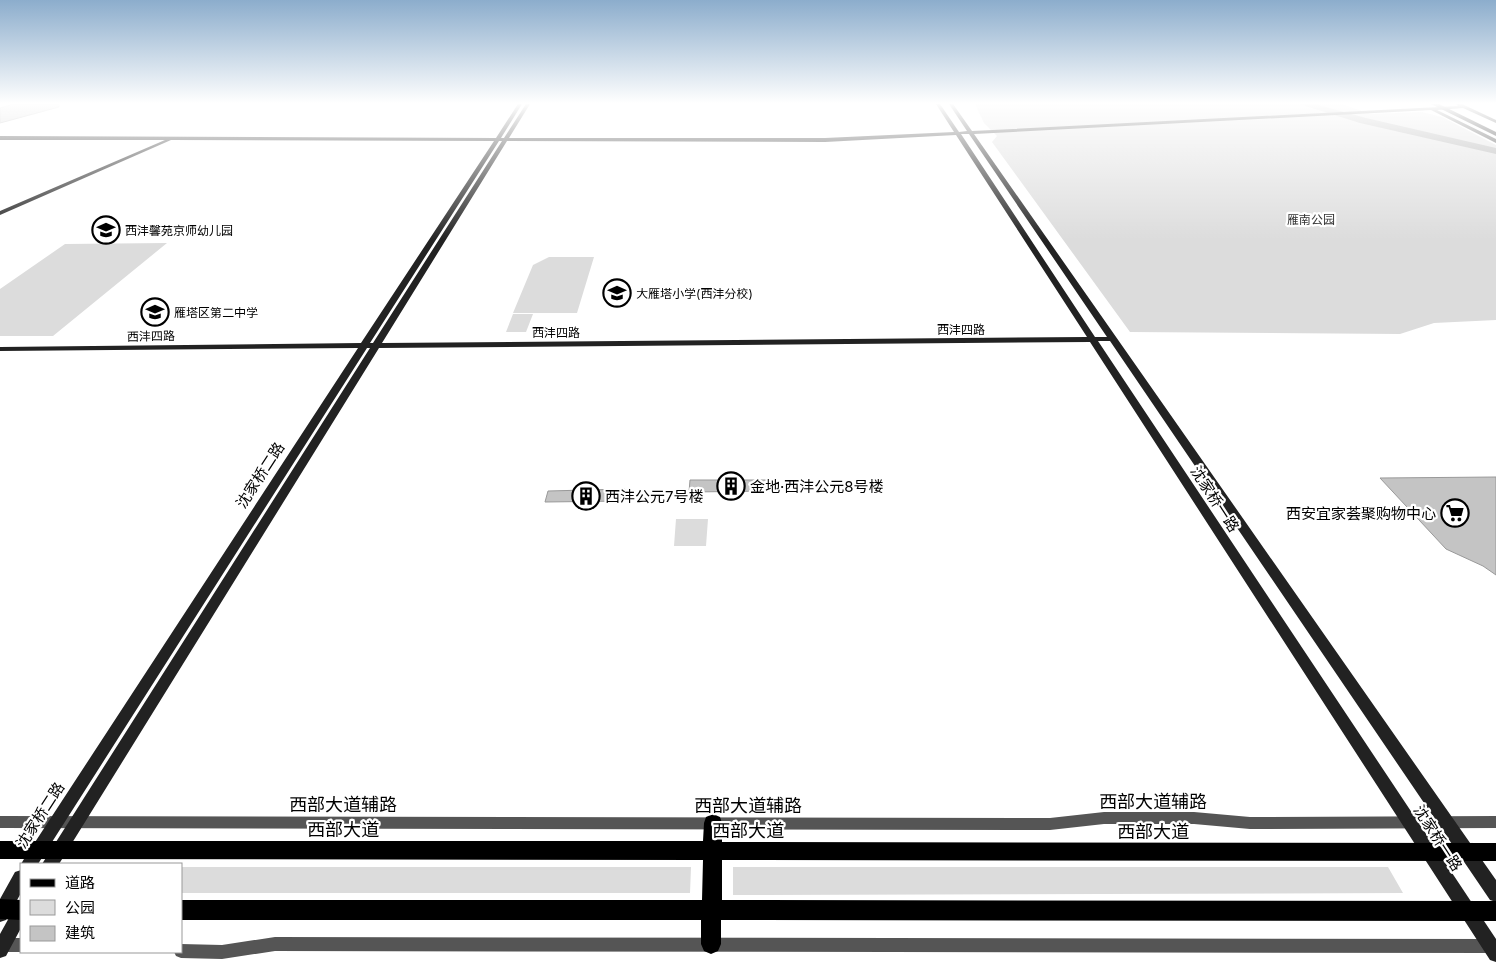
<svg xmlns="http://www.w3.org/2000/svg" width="1496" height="973" font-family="Inter,'Noto Sans SC',sans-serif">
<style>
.green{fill:#dcdcdc}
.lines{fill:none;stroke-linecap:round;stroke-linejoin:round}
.river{fill:#a3a3a3;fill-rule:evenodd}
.building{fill:#c4c4c4;stroke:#999}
.street{fill:#555;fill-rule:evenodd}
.secondary{fill:#222;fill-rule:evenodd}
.primary{fill:#000;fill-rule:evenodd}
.labels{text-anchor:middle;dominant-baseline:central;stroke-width:4.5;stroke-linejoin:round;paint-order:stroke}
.far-park-label{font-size:12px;fill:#333;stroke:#fff}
.far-poi-label{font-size:12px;fill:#000;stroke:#fff;text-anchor:start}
.far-street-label{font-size:12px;fill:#000;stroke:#fff}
.street-label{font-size:15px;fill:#000;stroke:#fff}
.poi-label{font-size:15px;fill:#000;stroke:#fff;text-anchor:start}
.near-street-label{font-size:18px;fill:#000;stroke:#fff}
</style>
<rect width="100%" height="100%" fill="#fff"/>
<path class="green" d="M975 104H1342L1371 114 1422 112 1442 117 1496 145V320L1434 323 1400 334 1130 332 992 142 997 136 984 123Z
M167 243 53 336H0V289L65 244Z
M549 257H594L577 313H513L533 265Z
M513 314H533L526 332H506Z
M676 519H708L706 546H674Z
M181 867H691L690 893H181Z
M733 867H1388L1403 893 733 895Z"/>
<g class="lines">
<path class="river" d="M1299 104H1315L1366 118 1496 148V154L1360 123Z"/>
</g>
<path class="building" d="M14 104H59V107L0 123V108Z
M1496 477V575L1483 566 1446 549 1380 478Z
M690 480H772V491L689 492Z
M625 489 624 501 545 502 548 491Z"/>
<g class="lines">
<path class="street" d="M1104 812H1194L1250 817 1496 816V828L1250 829 1194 824H1104L1050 830 0 828V816L1050 818Z
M275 937 1496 939V953L275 951 222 959 181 958 176 956 174 952H181V944L222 945Z
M0 938H21L22 952H0Z"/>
<path class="secondary" d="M518 104H522L501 138H504L526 104H530L509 138H825L954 132 936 104H940L959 132 967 131 949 104H953L972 131 1458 106 1456 104H1462L1496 120V123L1463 108 1437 110 1496 139V143L1431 110 974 134 1496 880V902L1490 900 1110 341H1098L1496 939V962L1490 960 1090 342 379 348 59 864H42L370 348H367L38 864H21L24 859 358 348 0 351V347L361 343 494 141 171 140 0 215V211L165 140H0V136L496 138ZM961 134H969L1107 337H1095ZM956 135 1087 337 382 343 507 141 825 142ZM499 141H502L373 343H370Z
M21 870V893L6 920 0 922V899L15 872Z
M21 905V928L6 956 0 958V934L15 907Z"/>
<path class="primary" d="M1431 104H1439L1496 132V136Z
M713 814 720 817 722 823V842L1496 843V861L722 860V900L1496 901V921L721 920V944L718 951 711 954 704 951 701 944V920H181V900H702L703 860 0 859V841H703L704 823 706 817Z
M0 899 21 900V920L0 919Z"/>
</g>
<linearGradient id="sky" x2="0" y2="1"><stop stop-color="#8cadcc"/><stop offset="0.43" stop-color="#fff"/><stop offset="1" stop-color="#fff" stop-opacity="0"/></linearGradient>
<rect width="1496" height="240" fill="url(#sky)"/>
<defs>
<g id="school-ring" transform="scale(1.4375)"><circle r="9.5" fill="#fff" stroke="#000" stroke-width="1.5"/><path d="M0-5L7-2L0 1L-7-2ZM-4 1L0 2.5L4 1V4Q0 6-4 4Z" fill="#000"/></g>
<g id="building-ring" transform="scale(1.4375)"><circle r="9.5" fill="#fff" stroke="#000" stroke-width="1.5"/><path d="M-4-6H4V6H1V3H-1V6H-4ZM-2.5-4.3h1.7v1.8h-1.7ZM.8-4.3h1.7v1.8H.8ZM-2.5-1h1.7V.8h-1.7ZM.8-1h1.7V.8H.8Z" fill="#000"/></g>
<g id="supermarket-ring" transform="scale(1.4375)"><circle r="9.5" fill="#fff" stroke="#000" stroke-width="1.5"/><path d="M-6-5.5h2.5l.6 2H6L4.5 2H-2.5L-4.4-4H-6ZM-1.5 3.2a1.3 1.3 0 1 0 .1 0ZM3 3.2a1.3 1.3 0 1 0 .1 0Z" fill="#000"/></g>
</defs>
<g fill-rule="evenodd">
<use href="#school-ring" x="106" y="230"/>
<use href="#school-ring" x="617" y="293"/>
<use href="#school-ring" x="155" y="312"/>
<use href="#building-ring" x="731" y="486"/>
<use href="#building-ring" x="586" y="496"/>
<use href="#supermarket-ring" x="1455" y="513"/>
</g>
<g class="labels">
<g class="far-park-label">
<text x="1311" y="219">雁南公园</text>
</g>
<g class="far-poi-label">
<text x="125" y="230">西沣馨苑京师幼儿园</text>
<text x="636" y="293">大雁塔小学(西沣分校)</text>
<text x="174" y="312">雁塔区第二中学</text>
</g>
<g class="far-street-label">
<text x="961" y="329">西沣四路</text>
<text x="556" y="332">西沣四路</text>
<text transform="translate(151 336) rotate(-1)">西沣四路</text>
</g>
<g class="street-label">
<text transform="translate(260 475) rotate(-57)">沈家桥二路</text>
<text transform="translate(1215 499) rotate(57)">沈家桥一路</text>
<text transform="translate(40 815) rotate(-57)">沈家桥二路</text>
<text transform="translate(1438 838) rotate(57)">沈家桥一路</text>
</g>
<g class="poi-label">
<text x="750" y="486">金地·西沣公元8号楼</text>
<text x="605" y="496">西沣公元7号楼</text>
<text x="1436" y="513" text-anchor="end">西安宜家荟聚购物中心</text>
</g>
<g class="near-street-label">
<text x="1153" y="801">西部大道辅路</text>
<text x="343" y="804">西部大道辅路</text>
<text x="748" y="805">西部大道辅路</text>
<text x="343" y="829">西部大道</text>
<text x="748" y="830">西部大道</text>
<text x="1153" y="831">西部大道</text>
</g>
</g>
<rect x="20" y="863" width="162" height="90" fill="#ffffff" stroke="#999999"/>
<rect x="30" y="879" width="25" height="8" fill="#000000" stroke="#999999"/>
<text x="65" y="888" font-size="15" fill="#000000">道路</text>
<rect x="30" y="900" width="25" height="15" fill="#dcdcdc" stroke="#999999"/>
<text x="65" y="913" font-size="15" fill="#000000">公园</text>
<rect x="30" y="926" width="25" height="15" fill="#c4c4c4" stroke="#999999"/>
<text x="65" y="938" font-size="15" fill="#000000">建筑</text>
</svg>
